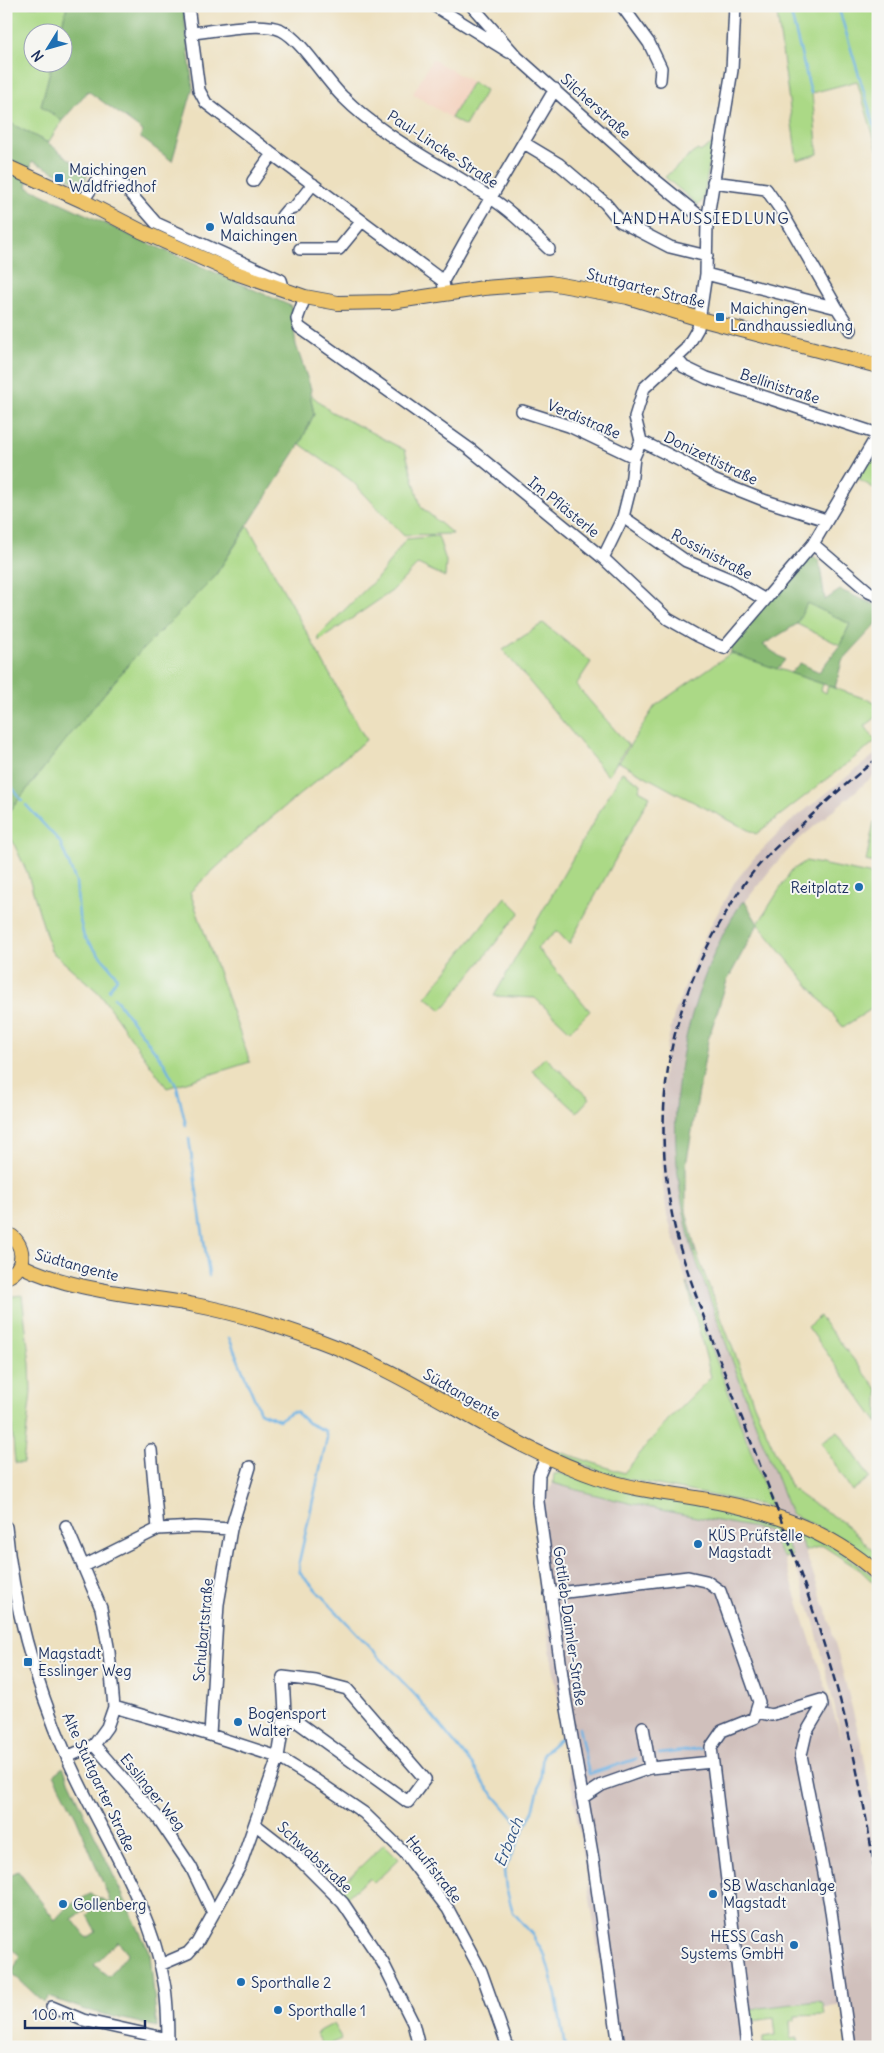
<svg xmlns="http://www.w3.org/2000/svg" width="884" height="2053" font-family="Delius,sans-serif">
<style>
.built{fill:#f4d3c0}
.industrial{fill:#d0c0bc}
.green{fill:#abd986;stroke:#638472}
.forest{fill:#88b973;stroke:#527468;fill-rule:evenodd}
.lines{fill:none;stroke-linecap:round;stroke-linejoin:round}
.stream{stroke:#6eb3e4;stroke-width:2.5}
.minor-casing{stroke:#3a4a6d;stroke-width:14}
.major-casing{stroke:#3a4a6d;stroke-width:16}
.minor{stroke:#fff;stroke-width:11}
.major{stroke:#efc469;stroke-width:14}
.rail{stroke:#1b2f5e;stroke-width:2.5;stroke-dasharray:8 4;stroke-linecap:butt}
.poi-dot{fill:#1f6fb2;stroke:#f6f6f2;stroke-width:2}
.labels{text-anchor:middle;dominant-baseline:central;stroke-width:4;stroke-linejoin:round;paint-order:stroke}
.street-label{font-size:15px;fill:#1b2f5e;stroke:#f6f6f2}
.poi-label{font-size:15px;fill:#1b2f5e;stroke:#f6f6f2;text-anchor:start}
.neighbourhood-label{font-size:16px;letter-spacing:1px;fill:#1b2f5e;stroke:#f6f6f2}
.water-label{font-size:16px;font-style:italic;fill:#345786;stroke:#f6f6f2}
</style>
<rect width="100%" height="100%" fill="#f6f6f2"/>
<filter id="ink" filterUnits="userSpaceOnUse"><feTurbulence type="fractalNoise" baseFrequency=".02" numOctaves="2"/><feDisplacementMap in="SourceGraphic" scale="10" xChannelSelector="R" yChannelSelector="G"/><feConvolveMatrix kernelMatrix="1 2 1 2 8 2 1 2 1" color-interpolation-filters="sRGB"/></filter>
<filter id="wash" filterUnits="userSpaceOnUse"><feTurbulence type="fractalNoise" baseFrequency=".0096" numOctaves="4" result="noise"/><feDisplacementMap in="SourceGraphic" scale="20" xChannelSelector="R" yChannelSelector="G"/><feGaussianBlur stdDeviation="1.12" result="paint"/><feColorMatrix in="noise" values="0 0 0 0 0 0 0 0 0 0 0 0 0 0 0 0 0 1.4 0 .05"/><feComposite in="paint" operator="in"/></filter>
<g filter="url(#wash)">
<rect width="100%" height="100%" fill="#ede0bf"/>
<path class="built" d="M432 59 472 82 451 118 413 94Z"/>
<path class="industrial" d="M878 752V772L796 842 771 869 745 902H742L717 945 702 983 680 1062 677 1090 675 1152 682 1211 693 1252 749 1407 805 1551 828 1616 862 1746 878 1834V2047H848L842 2005 741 2020 744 2047H611L603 1980 540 1585 537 1511 553 1483 582 1492 695 1517 767 1530 784 1558 843 1742 814 1622 792 1556 687 1283 667 1215 662 1177 661 1091 666 1050 674 1015 703 940 734 883 754 858 789 823Z"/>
<path class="green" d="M6 6H67L60 32H32V62L52 63 41 106 62 121 48 143 6 121Z
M776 6H878V151L857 81 812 93 818 154 797 160Z
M472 82 486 90 465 126 451 118Z
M713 143 703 200 698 205 665 177 693 153 698 150 700 152Z
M310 394 330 411 405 450 421 507 453 534 403 535 352 481 300 444 314 414Z
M878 441V491L857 478Z
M248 526 366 740 260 827 190 892 250 1062 167 1088 99 993 51 951 27 872 6 827V816L65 741 133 659 213 579Z
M438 536 446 561 445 577 418 564 392 591 319 641 318 636 380 575 406 539Z
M807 603 850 624 840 645 797 624Z
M543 623 591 662 576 685 628 745 608 776 503 650Z
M731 653 823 684 821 690 826 693 828 686 878 703V716L865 726 876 741 756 834 674 792 619 762 655 706Z
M622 772 641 784 639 790 650 796 569 944 557 931 537 948 590 1011 570 1031 535 998 494 996Z
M874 822 878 823V864L866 861Z
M806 861 878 876V1005L843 1027 758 924 791 871Z
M505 897 520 912 442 1010 426 997Z
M545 1057 590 1098 577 1112 532 1071Z
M693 1252H696L754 1404 790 1486C803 1500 822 1508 838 1519 853 1529 865 1543 878 1556V1567C852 1544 823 1528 791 1514L749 1407Z
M687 1283 772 1507 616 1477 557 1455V1451L624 1473 666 1422 711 1377Z
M22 1295 30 1364 31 1392 23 1463H15L6 1361V1297Z
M819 1316 878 1390V1423L808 1327Z
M838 1431 870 1477 852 1491 821 1442Z
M560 1473 608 1487 777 1519 792 1556 784 1558 767 1530C695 1517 622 1504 553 1483L554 1474Z
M795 1527 835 1547 878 1580V1587L860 1570 823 1546 805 1551Z
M384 1844 399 1859 374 1883 369 1878 347 1897 339 1887Z
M818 2001 823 2003 825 2015 795 2016V2020L790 2021 791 2039 798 2038 799 2047H778L777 2042 763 2044V2037L776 2035 774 2018 753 2021 751 2009Z
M333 2024 342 2039 324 2047 316 2033Z"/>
<path class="forest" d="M67 6H183L193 88 172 161 140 137 143 131 88 91 62 121 41 106 52 63 62 62V32H60Z
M6 121 48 143 81 168 89 170 85 181 78 183 32 161 27 187 132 236 291 306 296 345 311 389 310 394 314 414 300 444 213 579 133 659 65 741 6 816Z
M808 553 819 560 825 600 840 590 878 606V622L842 661 835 688 790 673 800 663 819 672 840 645 850 624 807 603 797 624 763 645 785 660 777 669 731 653 730 643Z
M742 902H745L758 924 727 981 708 1040 686 1165V1211L696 1252H693C669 1165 669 1084 697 998 709 963 722 932 742 902Z
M63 1767 150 1954 157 2027 86 2010 49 1997 44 2003 12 1973 20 1956 6 1943V1877L18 1871 55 1920 67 1907 90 1894 111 1903 76 1817 54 1774ZM90 1907 93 1909 87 1915 96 1932 87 1938 72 1919ZM118 1941 128 1953 109 1977 94 1965Z"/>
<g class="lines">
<path class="stream" d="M838 6 878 138
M790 10 811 93
M6 779 7 780
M11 786 22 801
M26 805 60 842 76 882 79 916 84 937 114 972 117 978 109 990
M114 997 164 1063 177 1087 186 1126
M189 1139 209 1275
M229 1338 260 1412 279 1420 291 1412H296L308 1423 325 1431 327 1438 299 1562 300 1573 416 1696 473 1766 486 1786 523 1829
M579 1728 589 1774 636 1759
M561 1738 543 1753 540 1784 533 1811 504 1871 506 1888 513 1912 531 1933 545 1956 556 1995 565 2047
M659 1754 700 1749"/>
</g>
</g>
<g filter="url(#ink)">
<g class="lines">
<g class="minor-casing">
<path id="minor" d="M188 6 199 90 206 103 272 154 443 281
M435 6 509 52
M472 6 517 57 654 179 707 222
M622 6 649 43 661 68 660 80
M191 33C215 31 260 21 281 30 302 40 325 80 343 97 385 139 440 164 489 197 512 211 530 231 549 249
M524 143 559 164 605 203 620 221 670 247 707 256
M253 181 272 154
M713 182 766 189 780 209 837 308
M83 201 100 175 114 177 121 183 156 223 281 280 284 290
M282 216 287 210 294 208 313 184
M300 249H339L362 221
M706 274 837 308 851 330
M444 288 443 281 467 238 555 89
M305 297 297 319 299 327 471 450 603 558 668 619 698 636 724 648 813 544 878 434
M676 358 684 367 707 378 878 434
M522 411 569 426 634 457
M641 441 683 462 713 480 766 501 826 520
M623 517 686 561 732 580 765 600
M813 544 869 592 878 596
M603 558 623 517 631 485 634 457 641 441 635 417 644 388 686 349 698 328 706 274 707 222 732 70 735 6
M151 1450 158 1529
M546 1458 539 1475 538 1502 565 1697 593 1859 619 2047
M66 1526 101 1608 109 1652 114 1707 107 1727 94 1745 67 1757
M6 1527C13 1605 36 1685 67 1757 99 1831 150 1901 164 1982 168 2003 168 2026 168 2047
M84 1566 158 1529 195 1527 231 1529
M550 1594 688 1577 706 1581 720 1591 759 1702 754 1718 722 1731 711 1747 747 2047
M114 1707 210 1735 278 1757 317 1781 364 1813 405 1853 448 1909 481 1971 508 2047
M757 1712 771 1715 821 1700 822 1706 806 1733 801 1755 830 1904 850 2047
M643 1727 650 1768
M210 1735 218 1604 231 1529 250 1467
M94 1745 158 1818 191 1867 213 1913
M582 1798 602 1785 650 1768 712 1762
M256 1825 297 1857 343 1903 383 1963 413 2023 419 2047
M160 1965 188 1953 197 1943 240 1866 278 1757 285 1713 283 1677 316 1681 347 1689 425 1779 408 1802 285 1713
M52 2007 83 2020 168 2039"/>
</g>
<g class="major-casing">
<path id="major" d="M6 166 83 201 141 231 233 272 305 297 338 303 391 302 484 288 550 283 628 297 700 319 878 366
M6 1233C26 1242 27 1269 6 1277
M20 1265C74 1292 137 1294 195 1305 238 1313 279 1326 320 1341 419 1377 501 1445 602 1479 634 1490 668 1493 702 1499 767 1510 828 1529 878 1574"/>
</g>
<use href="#minor" class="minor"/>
<use href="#major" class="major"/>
<path class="rail" d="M878 758C851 779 826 802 801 825 787 837 772 850 760 864 743 883 730 905 718 927 661 1027 650 1134 679 1245 723 1381 783 1511 825 1648 850 1727 866 1809 878 1892"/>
</g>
</g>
<g class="poi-dot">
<rect x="54" y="173" width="10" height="10" rx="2.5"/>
<circle cx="210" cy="227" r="5"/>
<rect x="715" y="312" width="10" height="10" rx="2.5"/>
<circle cx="859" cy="887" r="5"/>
<circle cx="698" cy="1544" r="5"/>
<rect x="23" y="1657" width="10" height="10" rx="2.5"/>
<circle cx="238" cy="1722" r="5"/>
<circle cx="713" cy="1894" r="5"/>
<circle cx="63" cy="1904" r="5"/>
<circle cx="794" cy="1945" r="5"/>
<circle cx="241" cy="1982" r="5"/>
<circle cx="278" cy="2010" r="5"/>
</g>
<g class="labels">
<g class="street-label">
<text transform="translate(596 106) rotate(42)">Silcherstraße</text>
<text transform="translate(443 149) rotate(33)">Paul-Lincke-Straße</text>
<text transform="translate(646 288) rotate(14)">Stuttgarter Straße</text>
<text transform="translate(780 386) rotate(18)">Bellinistraße</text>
<text transform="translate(584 419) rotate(23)">Verdistraße</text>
<text transform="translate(711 458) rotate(26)">Donizettistraße</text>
<text transform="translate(564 507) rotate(39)">Im Pflästerle</text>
<text transform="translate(712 554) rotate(28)">Rossinistraße</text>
<text transform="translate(77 1265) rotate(15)">Südtangente</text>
<text transform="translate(462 1394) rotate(30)">Südtangente</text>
<text transform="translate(570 1626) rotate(82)">Gottlieb-Daimler-Straße</text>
<text transform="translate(203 1630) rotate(-85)">Schubartstraße</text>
<text transform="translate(99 1782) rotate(65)">Alte Stuttgarter Straße</text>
<text transform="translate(153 1792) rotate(51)">Esslinger Weg</text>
<text transform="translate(315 1857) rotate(43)">Schwabstraße</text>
<text transform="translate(434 1869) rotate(52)">Hauffstraße</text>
</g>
<g class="poi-label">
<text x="69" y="169">Maichingen<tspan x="69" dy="17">Waldfriedhof</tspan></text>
<text x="220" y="218">Waldsauna<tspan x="220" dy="17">Maichingen</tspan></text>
<text x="730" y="308">Maichingen<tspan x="730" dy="17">Landhaussiedlung</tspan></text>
<text x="849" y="887" text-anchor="end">Reitplatz</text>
<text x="708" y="1535">KÜS Prüfstelle<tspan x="708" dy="17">Magstadt</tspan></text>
<text x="38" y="1653">Magstadt<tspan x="38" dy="17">Esslinger Weg</tspan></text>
<text x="248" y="1713">Bogensport<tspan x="248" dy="17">Walter</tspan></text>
<text x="723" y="1885">SB Waschanlage<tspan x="723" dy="17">Magstadt</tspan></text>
<text x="73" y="1904">Gollenberg</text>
<text x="784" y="1936" text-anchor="end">HESS Cash<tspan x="784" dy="17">Systems GmbH</tspan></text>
<text x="251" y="1982">Sporthalle 2</text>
<text x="288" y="2010">Sporthalle 1</text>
</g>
<g class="neighbourhood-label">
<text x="701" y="218">LANDHAUSSIEDLUNG</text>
</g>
<g class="water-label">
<text transform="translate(508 1842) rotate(-68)">Erbach</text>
</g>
</g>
<rect width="884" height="2053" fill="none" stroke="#f6f6f2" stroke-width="25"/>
<g transform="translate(48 48) rotate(233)"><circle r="24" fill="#f6f6f2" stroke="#9ea6b7"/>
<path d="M0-4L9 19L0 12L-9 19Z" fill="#1f6fb2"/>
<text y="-8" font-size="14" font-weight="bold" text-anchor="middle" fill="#1b2f5e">N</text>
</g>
<path d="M25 2020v8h120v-8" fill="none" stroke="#1b2f5e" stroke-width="2.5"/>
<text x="32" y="2020" font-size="15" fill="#1b2f5e" stroke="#f6f6f2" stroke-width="4" paint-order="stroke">100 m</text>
</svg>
